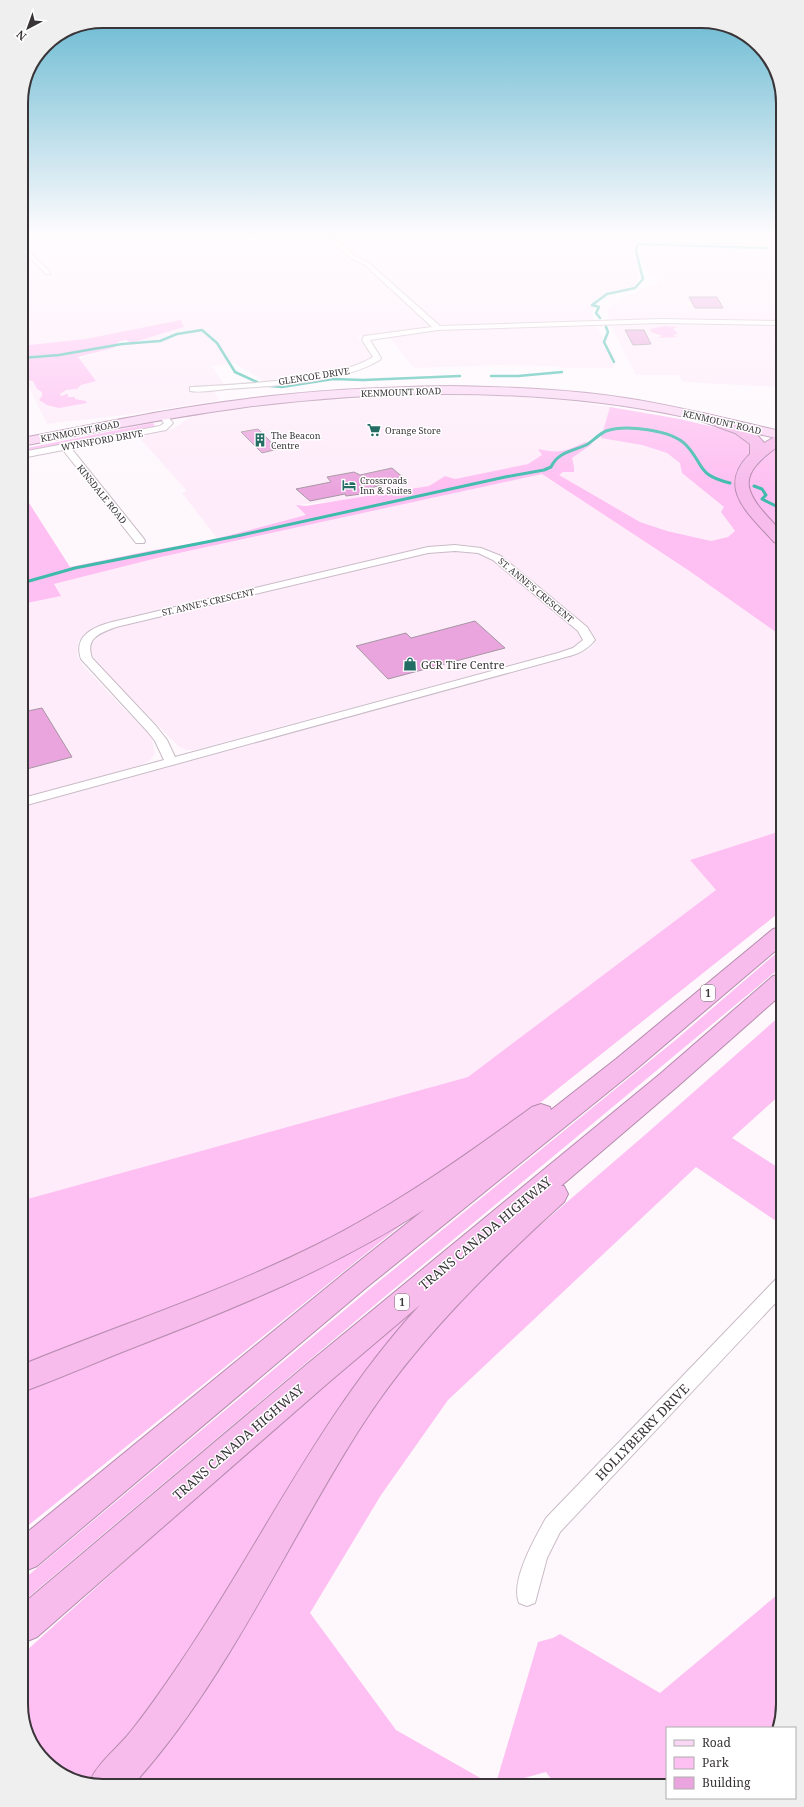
<svg xmlns="http://www.w3.org/2000/svg" width="804" height="1807" font-family="'Noto Serif',serif">
<style>
.built{fill:#feecfa}
.green{fill:#febff2}
.lines{fill:none;stroke-linecap:round;stroke-linejoin:round}
.stream-far1{stroke:#3fbbac;stroke-width:2.5}
.stream{stroke:#3fbbac;stroke-width:3}
.building{fill:#eba5de;stroke:#a497a1}
.minor-casing{stroke:#c9bbc6;stroke-width:2}
.tertiary-casing{stroke:#c9bbc6;stroke-width:2}
.secondary-casing{stroke:#c9bbc6;stroke-width:2}
.primary-casing{stroke:#b48cad;stroke-width:2}
.motorway-casing{stroke:#b48cad;stroke-width:2}
.minor{fill:#fff;fill-rule:evenodd}
.tertiary{fill:#fff;fill-rule:evenodd}
.secondary{fill:#fdebf9;fill-rule:evenodd}
.primary{fill:#fad6f4;fill-rule:evenodd}
.motorway{fill:#f7bbec;fill-rule:evenodd}
.labels{text-anchor:middle;dominant-baseline:central;stroke-width:3;stroke-linejoin:round;paint-order:stroke}
.far-street-label{font-size:9px;fill:#393438;stroke:#fff}
.far-poi-label{font-size:9px;fill:#393438;stroke:#fff;text-anchor:start}
.shield{fill:#fff;stroke:#747174;stroke-width:1}
.shield-label{font-size:10px;font-weight:bold;fill:#393438}
.poi-label{font-size:11px;fill:#393438;stroke:#fff;text-anchor:start}
.near-street-label{font-size:13px;fill:#393438;stroke:#fff}
.rim{fill:none;stroke:#393438;stroke-width:2}
</style>
<rect width="100%" height="100%" fill="#fef8fc"/>
<path class="built" d="M22 237H628L636 244 638 278 635 286 611 292 604 297 596 303 592 312 595 325 616 359 613 368H564L553 366 499 365 414 368 386 333 357 337 376 358 352 368 264 381 234 363 212 366 224 384 216 387 214 391 219 400 132 414 47 424 24 377 102 351 184 327 157 325 85 339 29 345V339L22 328Z
M645 245 779 252V387L683 382 678 375H636L609 321 608 307 642 289 658 284 657 278 648 273 645 262Z
M411 395 513 396 563 400 610 407 602 438 642 445 667 453 680 463 704 491 724 507 721 512 735 532 728 537 711 541 667 531 640 522 558 475 574 467 571 458 592 444 585 442 564 451 554 452 539 449 543 455 528 464 455 479 445 476 429 486 342 500 297 505 306 515 217 538 182 493 187 491 137 435 172 429 181 424 186 419 196 415 222 411 302 402Z
M542 474 688 570 780 635 781 831 690 860 716 890 468 1077 24 1200 23 807 577 655 588 650 594 644 595 637 590 631 503 557 480 547 458 544 422 548 113 621 91 630 84 636 78 642 77 655 84 667 152 738 155 754 149 761 136 768 23 798 22 604 60 596 54 584 161 557Z
M446 550 472 552 494 560 575 628 582 640 579 645 559 652 195 750H186L179 747 97 663 91 652 93 642 98 637 103 633 121 626 428 553Z"/>
<path class="green" d="M181 320 184 327 131 343 126 340 118 342 117 346 113 348 78 357 96 381 81 385 77 389 66 390 60 394 61 396 67 394H68V397H75V399L86 401 87 403 59 408 47 405 39 400 42 396V392L37 389 33 381 22 379V328L27 334 29 345 85 339Z
M664 326 678 327 673 329 678 333 673 336 680 337 657 338 663 336 651 332 650 329Z
M610 407 680 419 738 433 753 443 752 454 741 467 735 479 736 492 744 506 780 545V635L688 570 542 474 161 557 54 584 61 596 22 604V492L70 567 154 550 207 541 306 515 296 505 306 506 342 500 429 486 445 476 455 479 528 464 542 455 538 449C561 454 565 451 585 442L592 444 572 458 574 467V472H563L559 475 640 522 667 531 711 541 728 537 735 531 721 512 724 507 682 473 680 463 667 453 642 445 601 438Z
M153 423 156 428 22 453V449Z
M780 443V534C768 521 737 491 747 472 751 463 772 450 780 443Z
M781 831V911L501 1134 329 1244 24 1370V1200L468 1077 716 890 690 860Z
M781 949V967L383 1298 25 1600V1578L371 1288 678 1038Z
M781 1015V1094L732 1138 782 1170V1225L696 1167 448 1400 381 1495 310 1613 396 1730 489 1783 126 1786 357 1425 447 1311 523 1240 646 1134Z
M446 1189 25 1528V1385L90 1358Z
M461 1267 217 1624 95 1785 53 1769 25 1731V1652L311 1393Z
M783 1590V1704L776 1728H667V1782L554 1783 546 1772 506 1783H496L538 1642 553 1638 560 1634 660 1693Z"/>
<g class="lines">
<path class="stream-far1" d="M600 318 596 313 599 307 592 305 607 294 635 288 643 279 636 251 638 244 767 248
M606 327 608 332 604 342 614 362
M22 358 59 355 122 344 160 341 177 334 202 330 217 343 235 372 257 382
M491 376H518L562 372
M270 386 282 387 333 379 363 380 460 376"/>
<path class="stream" d="M754 486 762 489 766 495 762 499 780 508
M22 583 75 568 237 536 505 477 544 470 551 467C558 452 573 451 586 445 593 441 599 434 606 431 625 424 672 430 686 445 705 465 696 475 730 483"/>
</g>
<path class="building" d="M689 297H717L723 308H695Z
M625 330H644L651 344 633 345Z
M258 429 278 449 262 453 241 432Z
M392 468 405 479 370 488 371 490 361 494 346 496 345 494 310 501 296 489 331 482 327 477 354 472 360 475Z
M475 621 505 648 388 679 356 646 406 633 411 638Z
M42 708 72 757 23 770V712Z"/>
<g class="lines">
<g class="minor-casing">
<path id="minor" d="M327 237H334L355 256 369 263 440 326 660 319 779 321V325L660 323 438 330 370 340 381 358 380 360C342 383 272 386 227 389 216 390 201 393 190 391V387H193C240 384 334 381 373 357L362 340 364 336 432 327 365 265 351 258Z
M22 244 50 272V274H46L22 249Z
M162 412 165 413 173 423 166 430 71 448 144 539 145 541 144 543H136L63 450 22 458V452L160 426 164 423 158 415Z
M455 545 481 548 501 556 587 627 595 640C587 650 578 654 566 657L23 806V798L164 760 155 741 148 732 81 659C73 636 93 627 112 622L428 547ZM455 551 478 553 493 560 578 631 583 640 573 648 558 653 175 757 167 740 156 726 92 658C85 638 100 633 116 627L428 553Z
M782 1276V1296L560 1532 547 1558 535 1603 527 1606 519 1603C510 1581 535 1538 546 1518L776 1279Z"/>
</g>
<g class="tertiary-casing">
<path id="tertiary" d="M636 237H770L774 240 770 243H692L640 240Z"/>
</g>
<g class="secondary-casing">
<path id="secondary" d="M770 237 779 243V251L776 250 765 240Z"/>
</g>
<g class="primary-casing">
<path id="primary" d="M450 386C509 387 567 389 625 398 677 406 728 419 780 431V439C721 425 662 410 602 403 484 389 364 392 246 407 171 417 96 432 22 446V438C97 424 171 408 247 399 314 390 382 387 450 386Z"/>
</g>
<g class="motorway-casing">
<path id="motorway" d="M703 413C724 418 751 424 764 443L780 434V445C732 478 745 493 780 530V544L774 542C750 515 715 488 750 454V444L735 433 698 420 696 417 698 414Z
M781 927V946L634 1071 367 1287 37 1566 25 1571V1534L347 1271 425 1209C336 1267 238 1307 140 1345 101 1360 63 1377 25 1391L24 1364C122 1324 224 1291 318 1244 394 1206 463 1157 532 1107L541 1104 550 1107 551 1110 616 1059 773 929Z
M781 974V995L678 1086 561 1186H564L568 1194 564 1202C488 1271 414 1343 359 1430 284 1548 227 1681 132 1786H97L89 1783C96 1765 114 1751 127 1736 146 1713 163 1688 180 1663 261 1544 322 1411 420 1305L328 1383 37 1637 25 1642V1602L306 1365 660 1074 773 976Z"/>
</g>
<use href="#minor" class="minor"/>
<use href="#tertiary" class="tertiary"/>
<use href="#secondary" class="secondary"/>
<use href="#primary" class="primary"/>
<use href="#motorway" class="motorway"/>
</g>
<linearGradient id="sky" x2="0" y2="1"><stop stop-color="#64b7d0"/><stop offset="0.48" stop-color="#fffcfe"/><stop offset="1" stop-color="#fffcfe" stop-opacity="0"/></linearGradient>
<rect width="804" height="490" fill="url(#sky)"/>
<defs>
<g id="supermarket-bare" transform="scale(1.08)"><path d="M-6-5.5h2.5l.6 2H6L4.5 2H-2.5L-4.4-4H-6ZM-1.5 3.2a1.3 1.3 0 1 0 .1 0ZM3 3.2a1.3 1.3 0 1 0 .1 0Z" fill="#246d64" stroke="#fff" stroke-width="2.5" paint-order="stroke"/></g>
<g id="building-bare" transform="scale(1.08)"><path d="M-4-6H4V6H1V3H-1V6H-4ZM-2.5-4.3h1.7v1.8h-1.7ZM.8-4.3h1.7v1.8H.8ZM-2.5-1h1.7V.8h-1.7ZM.8-1h1.7V.8H.8Z" fill="#246d64" stroke="#fff" stroke-width="2.5" paint-order="stroke"/></g>
<g id="hotel-bare" transform="scale(1.08)"><path d="M-6-4.5h1.5V1H6V5H4.5V3h-9V5H-6ZM-4 0a1.8 1.8 0 1 1 3.6 0ZM.5 0V-2.5h3Q6-2.5 6 0Z" fill="#246d64" stroke="#fff" stroke-width="2.5" paint-order="stroke"/></g>
<g id="shop-bare" transform="scale(1.08)"><path d="M-5-2.5h2.3a2.7 3.5 0 0 1 5.4 0H5L5.5 6h-11ZM-1.5-2.5h3a1.5 2.3 0 0 0-3 0Z" fill="#246d64" stroke="#fff" stroke-width="2.5" paint-order="stroke"/></g>
</defs>
<g fill-rule="evenodd">
<use href="#supermarket-bare" x="374" y="430"/>
<use href="#building-bare" x="260" y="440"/>
<use href="#hotel-bare" x="349" y="485"/>
<use href="#shop-bare" x="410" y="664"/>
</g>
<g class="labels">
<g class="far-street-label">
<text transform="translate(314 376) rotate(-9)">GLENCOE DRIVE</text>
<text transform="translate(401 392) rotate(-2)">KENMOUNT ROAD</text>
<text transform="translate(722 422) rotate(13)">KENMOUNT ROAD</text>
<text transform="translate(80 431) rotate(-11)">KENMOUNT ROAD</text>
<text transform="translate(102 440) rotate(-10)">WYNNFORD DRIVE</text>
<text transform="translate(102 494) rotate(51)">KINSDALE ROAD</text>
<text transform="translate(536 590) rotate(40)">ST. ANNE'S CRESCENT</text>
<text transform="translate(208 602) rotate(-13)">ST. ANNE'S CRESCENT</text>
</g>
<g class="far-poi-label">
<text x="385" y="430">Orange Store</text>
<text x="271" y="435">The Beacon<tspan x="271" dy="10">Centre</tspan></text>
<text x="360" y="480">Crossroads<tspan x="360" dy="10">Inn &amp; Suites</tspan></text>
</g>
<g class="shield">
<rect x="701" y="985" width="14" height="16" rx="3"/>
<rect x="395" y="1294" width="14" height="16" rx="3"/>
</g>
<g class="shield-label">
<text x="708" y="993">1</text>
<text x="402" y="1302">1</text>
</g>
<g class="poi-label">
<text x="421" y="664">GCR Tire Centre</text>
</g>
<g class="near-street-label">
<text transform="translate(485 1233) rotate(-40)">TRANS CANADA HIGHWAY</text>
<text transform="translate(642 1432) rotate(-46)">HOLLYBERRY DRIVE</text>
<text transform="translate(238 1442) rotate(-41)">TRANS CANADA HIGHWAY</text>
</g>
</g>
<path d="M0 0H804V1807H0ZM103 28H701A75 75 0 0 1 776 103V1704A75 75 0 0 1 701 1779H103A75 75 0 0 1 28 1704V103A75 75 0 0 1 103 28Z" fill="#efefef" fill-rule="evenodd"/>
<path class="rim" d="M103 28H701A75 75 0 0 1 776 103V1704A75 75 0 0 1 701 1779H103A75 75 0 0 1 28 1704V103A75 75 0 0 1 103 28Z"/>
<rect x="666" y="1727" width="130" height="72" fill="#ffffff" stroke="#b0aeaf"/>
<rect x="674" y="1740" width="20" height="6" fill="#fad6f4" stroke="#b0aeaf"/>
<text x="702" y="1747" font-size="12" fill="#393438">Road</text>
<rect x="674" y="1757" width="20" height="12" fill="#febff2" stroke="#b0aeaf"/>
<text x="702" y="1767" font-size="12" fill="#393438">Park</text>
<rect x="674" y="1777" width="20" height="12" fill="#eba5de" stroke="#b0aeaf"/>
<text x="702" y="1787" font-size="12" fill="#393438">Building</text>
<g transform="translate(28 28) rotate(221)" stroke="#ffffff" stroke-width="3" paint-order="stroke">
<path d="M0-3L7 15L0 10L-7 15Z" fill="#393438"/>
<text y="-6" font-size="11" font-weight="bold" text-anchor="middle" fill="#393438">N</text>
</g>
</svg>
